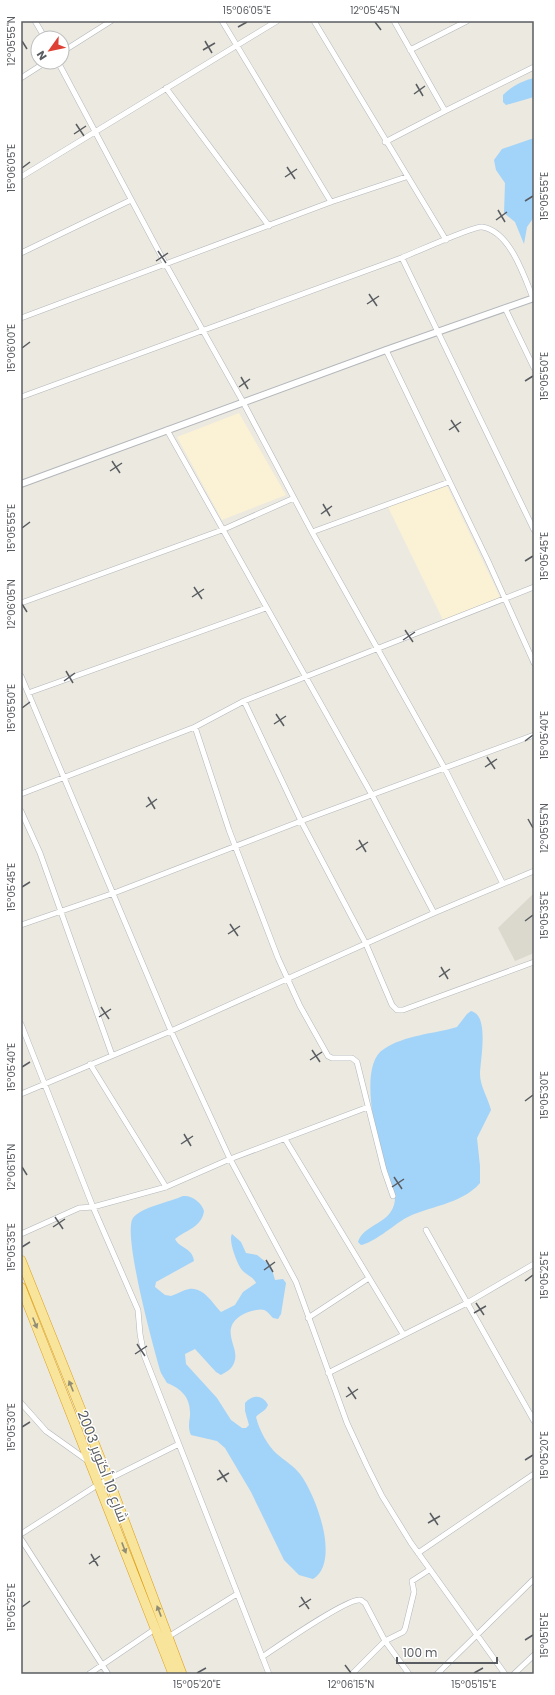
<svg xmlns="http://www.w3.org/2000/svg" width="555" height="1695" font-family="Poppins,Cairo,sans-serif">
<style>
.commercial{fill:#fbf2d5}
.education{fill:#dbd8ce}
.water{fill:#a2d3f9}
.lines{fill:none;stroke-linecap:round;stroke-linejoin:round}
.minor-casing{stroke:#b3b6ba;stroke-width:6}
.tertiary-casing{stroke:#b3b6ba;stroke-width:8}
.trunk-casing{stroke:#de9d0e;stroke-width:10}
.minor{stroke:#fff;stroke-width:5}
.tertiary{stroke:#fff;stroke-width:6}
.trunk{stroke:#f8e49a;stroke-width:9}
.oneway{fill:#918c74}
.ticks{fill:none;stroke:#595c60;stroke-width:1.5}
.labels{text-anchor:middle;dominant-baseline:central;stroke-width:3;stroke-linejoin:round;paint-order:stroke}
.street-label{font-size:14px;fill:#595c60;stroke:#fff}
.neatline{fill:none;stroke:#595c60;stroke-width:1.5}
.ticks-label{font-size:10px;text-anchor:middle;fill:#595c60}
</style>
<rect width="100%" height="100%" fill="#ebe9e0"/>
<path class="commercial" d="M239 413 286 495 222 520 177 437Z
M447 486 500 597 443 620 388 507Z"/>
<path class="education" d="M534 893V953L515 961 498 928Z"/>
<path class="water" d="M534 78V97L506 105 503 102V95C512 86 522 81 534 78Z
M534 138V217L527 227 524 244 515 222 504 213 505 183 496 170 494 160 502 149Z
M471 1011C490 1015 480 1061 480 1074 480 1086 488 1098 491 1110L477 1138 480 1166V1183C461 1205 427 1206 404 1219 393 1226 373 1243 361 1245L358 1242C364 1223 392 1225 395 1200 394 1193 391 1187 388 1180 380 1154 355 1066 384 1049 405 1035 433 1034 457 1027L467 1014Z
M183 1196C192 1195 202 1203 204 1211 202 1227 186 1230 175 1239 179 1248 193 1248 194 1261L156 1282 155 1287 165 1295 171 1296C177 1294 183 1290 189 1289 204 1287 212 1303 221 1312L235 1305 243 1292 256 1283C254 1277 246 1275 242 1270 237 1264 228 1240 232 1234L241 1242 246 1253 257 1255 271 1266 275 1280 283 1279 286 1283 281 1314 278 1319 273 1318C267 1311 265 1308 256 1310 243 1312 228 1321 231 1336 232 1345 238 1353 234 1363 232 1369 226 1372 221 1375L216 1372 195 1349 185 1354 186 1364 217 1398 231 1420 242 1428H246L249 1425 245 1411V1403C253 1394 263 1395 268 1405 265 1412 260 1412 256 1417 259 1430 268 1446 277 1454 285 1461 294 1466 300 1474 316 1495 341 1562 313 1579L299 1575 284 1560 251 1492 225 1448 217 1441 191 1435C188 1429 189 1422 190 1416 191 1398 182 1389 167 1383L161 1373C154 1350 122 1233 133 1218 141 1207 170 1202 183 1196Z"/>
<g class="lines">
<g class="minor-casing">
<path id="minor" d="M35 21 45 38
M222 21 331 202
M314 21 446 240
M410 50 467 21
M62 52 111 21
M58 62 165 263 243 402 312 532 445 769 503 884
M21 78 46 62
M166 88 269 226
M445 111 534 67
M385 142 445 111 394 21
M21 177 277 21
M21 253 131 200
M402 258 534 530
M505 308 534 368
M21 318 331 202 406 177
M386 350 488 561 534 663
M21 397C147 350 275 305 401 258 414 253 473 226 482 227 510 231 524 276 533 298
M167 430 372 795 434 913
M312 532 449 482
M21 603 222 530 294 498
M21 676 171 1031 230 1159 296 1282 347 1423 367 1466 382 1496 411 1543 505 1674
M28 693 266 608
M244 701 301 821 366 944 392 1005 397 1010H403L534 962
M195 727 229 830 278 958 300 1006 328 1056 332 1058H352L357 1062 384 1170 393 1196
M21 794 195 727 244 701 534 587
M21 811 40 853 112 1055
M21 925 114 893 301 821 534 735
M21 1024 93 1207 138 1310 140 1334 144 1355 269 1674
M90 1064 166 1187
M21 1094 171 1031 434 913 534 871
M285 1139 403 1334
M426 1230 534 1421
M21 1234 79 1208 93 1207 166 1187 230 1159 368 1107
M308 1318 369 1278
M328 1373 467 1303 534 1264
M21 1403 46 1431 88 1461
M21 1534 99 1484 179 1444
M21 1539 108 1674
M418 1553 534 1474
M168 1637 237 1594
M262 1657C277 1647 347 1598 360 1600 362 1600 363 1602 365 1603L385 1641 409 1674
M89 1674 155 1629
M352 1674 385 1641 403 1632 405 1629 414 1592 412 1581 429 1570
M437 1674 534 1579
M514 1674 534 1655"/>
</g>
<g class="tertiary-casing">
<path id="tertiary" d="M21 484 386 350 534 298"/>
</g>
<g class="trunk-casing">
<path id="trunk" d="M21 1260 109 1480 182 1674
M21 1287 173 1674"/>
</g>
<use href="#minor" class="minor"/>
<use href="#tertiary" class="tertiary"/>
<use href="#trunk" class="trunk"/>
</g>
<defs><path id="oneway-solid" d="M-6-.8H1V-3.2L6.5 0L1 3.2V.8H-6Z"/></defs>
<g class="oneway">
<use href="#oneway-solid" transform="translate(35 1323) rotate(68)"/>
<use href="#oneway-solid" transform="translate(71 1386) rotate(-112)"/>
<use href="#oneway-solid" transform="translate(124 1548) rotate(69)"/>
<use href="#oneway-solid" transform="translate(159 1611) rotate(-111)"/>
</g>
<path class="ticks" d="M375 22 381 30M238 27 247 22M22 41 27 49M205 41 212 53M203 50 215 43M416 84 423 96M414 94 425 86M76 124 84 136M74 134 86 126M287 167 295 179M22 168 30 162M285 177 297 169M525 201 533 196M498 210 505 222M496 220 507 212M158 251 166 263M156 261 168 253M369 294 377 306M367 304 379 296M22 348 30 342M241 377 248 389M525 381 533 376M239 387 250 379M451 420 459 432M449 430 461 422M112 461 120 473M110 471 122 463M323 504 330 516M321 514 332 506M22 528 30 522M525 561 533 556M194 587 202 599M192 597 204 589M22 604 27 612M405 630 413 642M403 640 415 632M66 671 73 683M64 681 75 673M22 708 30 702M276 714 284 726M274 724 286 716M525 741 533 735M487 757 495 769M485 767 497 759M148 797 155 809M146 807 157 799M528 819 533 828M359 840 366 852M356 850 368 842M22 887 30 882M525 921 533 915M230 924 238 936M228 934 240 926M441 967 448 979M439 977 450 969M101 1007 109 1019M99 1017 111 1009M312 1050 320 1062M310 1060 322 1052M22 1067 30 1062M525 1101 533 1095M184 1134 191 1146M181 1144 193 1136M22 1167 27 1175M394 1177 402 1189M392 1187 404 1179M55 1217 63 1229M53 1227 65 1219M22 1247 30 1242M266 1260 273 1272M264 1270 275 1262M525 1281 533 1275M476 1303 484 1315M474 1313 486 1306M137 1344 145 1356M135 1354 147 1346M348 1387 356 1399M346 1397 358 1389M22 1427 30 1422M525 1460 533 1455M219 1470 227 1482M217 1480 229 1473M430 1513 438 1525M428 1523 440 1516M91 1554 98 1566M89 1564 100 1556M301 1597 309 1609M22 1607 30 1601M299 1607 311 1599M525 1640 533 1635M345 1665 351 1673M197 1673 206 1668M474 1673 483 1668"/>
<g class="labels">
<g class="street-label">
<text transform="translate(103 1466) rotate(69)">شارع 10 أكتوبر 2003</text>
</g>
</g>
<rect width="555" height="1695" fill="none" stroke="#ffffff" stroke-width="44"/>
<g transform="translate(50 50) rotate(237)"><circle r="19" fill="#ffffff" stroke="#bdbebf"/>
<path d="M0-3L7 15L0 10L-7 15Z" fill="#de4134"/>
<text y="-6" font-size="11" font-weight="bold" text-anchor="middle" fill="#595c60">N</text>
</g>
<path d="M397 1657v6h100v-6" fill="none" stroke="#595c60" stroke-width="2"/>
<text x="403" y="1657" font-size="12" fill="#595c60" stroke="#ffffff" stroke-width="3" paint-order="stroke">100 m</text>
<rect x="22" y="22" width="511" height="1651" class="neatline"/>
<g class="ticks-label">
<text x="247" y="14">15°06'05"E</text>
<text x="375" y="14">12°05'45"N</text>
<text transform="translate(11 41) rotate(-90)" y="4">12°05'55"N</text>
<text transform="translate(11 168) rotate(-90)" y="4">15°06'05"E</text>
<text transform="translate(544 196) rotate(-90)" y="4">15°05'55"E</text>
<text transform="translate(11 348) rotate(-90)" y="4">15°06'00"E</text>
<text transform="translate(544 376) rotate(-90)" y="4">15°05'50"E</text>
<text transform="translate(11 528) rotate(-90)" y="4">15°05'55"E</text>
<text transform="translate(544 556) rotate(-90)" y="4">15°05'45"E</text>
<text transform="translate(11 604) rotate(-90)" y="4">12°06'05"N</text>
<text transform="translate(11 708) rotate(-90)" y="4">15°05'50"E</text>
<text transform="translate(544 735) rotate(-90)" y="4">15°05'40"E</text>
<text transform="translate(544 828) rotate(-90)" y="4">12°05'55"N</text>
<text transform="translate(11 887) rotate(-90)" y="4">15°05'45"E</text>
<text transform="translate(544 915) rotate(-90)" y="4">15°05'35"E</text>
<text transform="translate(11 1067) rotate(-90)" y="4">15°05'40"E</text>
<text transform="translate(544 1095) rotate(-90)" y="4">15°05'30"E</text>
<text transform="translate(11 1167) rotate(-90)" y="4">12°06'15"N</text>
<text transform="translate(11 1247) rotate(-90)" y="4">15°05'35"E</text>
<text transform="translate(544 1275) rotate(-90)" y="4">15°05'25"E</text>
<text transform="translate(11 1427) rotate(-90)" y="4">15°05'30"E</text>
<text transform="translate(544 1455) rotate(-90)" y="4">15°05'20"E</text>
<text transform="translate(11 1607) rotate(-90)" y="4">15°05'25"E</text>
<text transform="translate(544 1635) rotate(-90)" y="4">15°05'15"E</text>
<text x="197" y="1688">15°05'20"E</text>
<text x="351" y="1688">12°06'15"N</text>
<text x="474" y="1688">15°05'15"E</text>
</g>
</svg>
